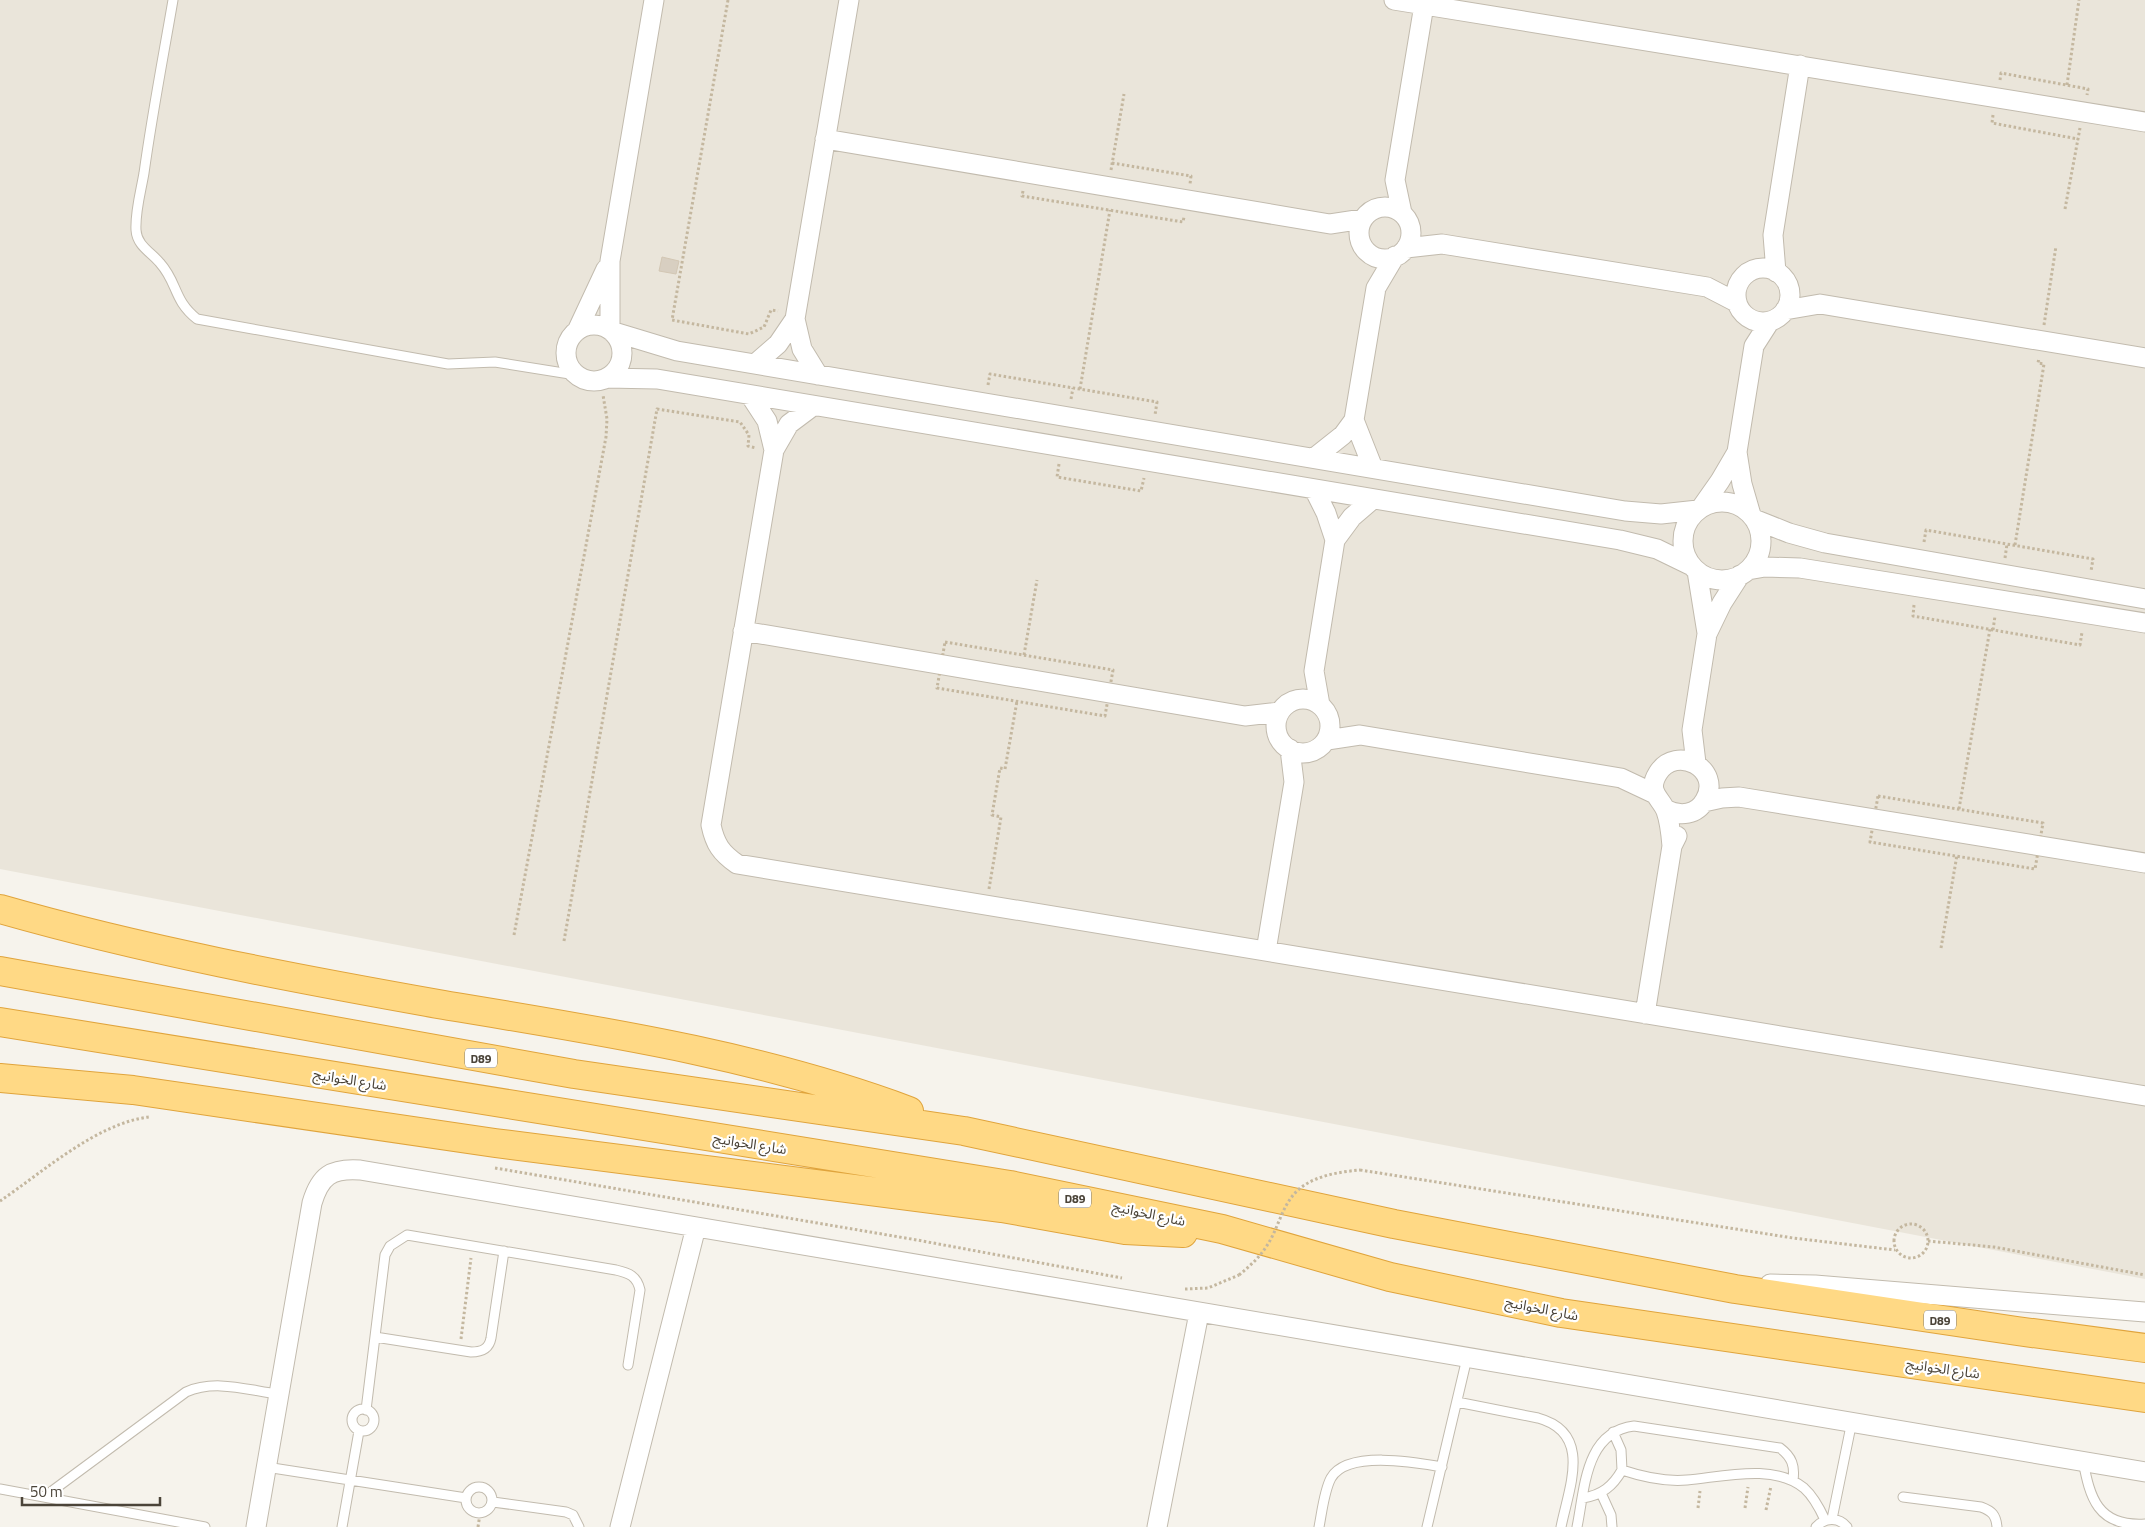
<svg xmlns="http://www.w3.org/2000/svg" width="2145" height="1527" font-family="'Titillium Web','Noto Sans Arabic',sans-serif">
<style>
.residential{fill:#eae5da}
.building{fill:#d8cfc1;stroke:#d3c7b4}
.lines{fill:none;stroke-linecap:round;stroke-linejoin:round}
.service-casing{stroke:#c2bbae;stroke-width:11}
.minor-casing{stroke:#c2bbae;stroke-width:21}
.trunk-casing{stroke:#e0a43c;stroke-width:30}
.path{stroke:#c4b79f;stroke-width:3;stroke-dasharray:2.5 2.5;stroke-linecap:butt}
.service{stroke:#fff;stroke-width:9}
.minor{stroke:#fff;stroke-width:19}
.trunk{stroke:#ffd985;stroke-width:28}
.path-bridge{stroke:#c4b79f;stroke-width:3;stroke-dasharray:2.5 2.5;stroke-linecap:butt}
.labels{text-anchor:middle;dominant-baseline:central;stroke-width:4.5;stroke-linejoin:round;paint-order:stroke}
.shield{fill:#fff;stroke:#817c74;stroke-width:1}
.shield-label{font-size:12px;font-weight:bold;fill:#4b4439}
.street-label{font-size:14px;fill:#4b4439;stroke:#fff}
</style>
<rect width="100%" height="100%" fill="#f6f3ec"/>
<path class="residential" d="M0 0H2145V1279L0 869Z"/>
<path class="building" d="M662 257 679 261 676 274 659 271Z"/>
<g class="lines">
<g class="service-casing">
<path id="service" d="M173 0C163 58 152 115 144 173 141 191 135 211 136 230 137 246 151 252 160 263 178 283 173 300 197 319L448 364 495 362 576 375
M375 1337 471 1352C482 1352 489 1349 491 1338L504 1251
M1457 1402 1538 1418C1593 1433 1569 1487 1561 1527
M352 1420a11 11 0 1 1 22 0a11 11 0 1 1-22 0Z
M366 1410 385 1255 390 1246 407 1235 616 1270C629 1273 637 1276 640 1290L628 1365
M2083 1461C2090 1497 2097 1527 2145 1524
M266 1467 466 1498
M1622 1470C1643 1477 1665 1482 1687 1480 1722 1477 1774 1463 1804 1488 1813 1496 1820 1509 1825 1520
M466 1500a13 13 0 1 1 26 0a13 13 0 1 1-26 0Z
M0 1489 205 1527
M1601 1493 1611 1515 1612 1527
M44 1497 186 1392C215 1379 247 1390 278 1394
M1903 1497 1981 1507C1992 1511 1996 1515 1997 1527
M1583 1498C1602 1495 1613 1486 1622 1470L1621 1450 1613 1432
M493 1502 566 1512 573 1515 579 1527
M1832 1519 1852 1421
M342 1527 359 1431
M1319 1527C1322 1512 1324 1491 1331 1478 1347 1450 1415 1462 1442 1467
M1427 1527 1467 1358
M1577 1527C1585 1488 1585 1432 1634 1426L1780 1448C1792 1457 1795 1466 1793 1480
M1816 1527C1825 1517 1839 1517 1847 1527"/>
</g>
<g class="minor-casing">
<path id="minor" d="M1394 0 2145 122
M825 139 1330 224 1363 219
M1359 233a26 26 0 1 1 52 0a26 26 0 1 1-52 0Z
M1402 213 1395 180 1424 5
M1406 248 1442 244 1707 287 1736 302
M1736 295a27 27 0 1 1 54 0a27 27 0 1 1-54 0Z
M1776 272 1773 235 1800 65
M1785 310 1820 304 2145 358
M566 353a28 28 0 1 1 56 0a28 28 0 1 1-56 0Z
M610 330V261L654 0
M577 331 606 269
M611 331 677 351 1625 511 1661 514 1698 510
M755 364 778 344 795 319
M818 375 802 349 795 319 849 0
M607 378 657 379 1620 540 1657 549 1692 566
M750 395 767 421 774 450
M813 406 789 424 774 450 711 825C715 844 721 853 737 864L2145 1096
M1314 458 1343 435 1354 420
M1373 468 1354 420 1376 288 1395 256
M1314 489 1326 513 1335 540
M1683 541a39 39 0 1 1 78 0a39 39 0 1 1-78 0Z
M1701 508 1720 481 1737 452
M1751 515 1742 484 1737 452 1754 346 1770 321
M1754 519 1789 533 1825 543 2145 599
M1748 570 1765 567 1800 568 2145 623
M1697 571 1707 633
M743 631 1245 716 1280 712
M1276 726a27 27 0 1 1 54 0a27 27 0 1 1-54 0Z
M1320 705 1314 671 1335 540 1352 517 1373 499
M1327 740 1360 735 1621 778 1655 794
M1696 763 1692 730 1707 634 1722 603 1740 575
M1704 802 1722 798 1739 797 2145 863
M1665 809C1680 817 1697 815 1705 800 1723 769 1676 744 1658 773 1646 792 1661 798 1666 811 1670 822 1671 834 1672 846
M1266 951 1294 782 1290 749
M1645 1014 1672 846 1677 836
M1770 1284 1815 1285 2145 1312
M256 1527 312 1203C320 1176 331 1168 360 1170L2145 1472
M620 1527 696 1227
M1157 1527 1199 1313"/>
</g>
<g class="trunk-casing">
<path id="trunk" d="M0 909C143 950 297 979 444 1005 601 1031 759 1055 909 1111
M0 971 574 1074 964 1131 1394 1224 1735 1289 2017 1331 2145 1348
M0 1022 1010 1185 1222 1229 1390 1277 1561 1313 2145 1398
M0 1078 133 1090 495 1143 1002 1208 1125 1230 1183 1233"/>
</g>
<path class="path" d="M728 0 672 320 749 334 764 327 771 310 778 311
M2000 80 2001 73 2088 89 2087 95
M2067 85 2079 0
M1993 115 1992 123 2078 139
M1112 163 1191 176 1190 184
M1111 170 1124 94
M1023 191 1022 196 1183 222 1184 217
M2065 209 2080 128
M2044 325 2056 246
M988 385 990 374 1157 402 1155 415
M1080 389 1110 210
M1071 399 1073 388
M1059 464 1057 477 1141 491 1144 478
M1924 542 1926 530 2093 559 2091 571
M2015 545 2044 364 2038 363 2039 358
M2005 558 2007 544
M1914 605 1913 616 2080 645 2082 632
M1993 630 1995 616
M945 642 1113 670 1105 716 937 688Z
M1024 655 1037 580
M1878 796 2043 823 2035 869 1870 842Z
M1959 809 1990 629
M989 889 1001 817 992 815 1000 768 1005 769 1017 701
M514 935 606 437 607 419 603 395
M564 941 657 409 740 422 749 435 748 446 756 448
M1941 948 1957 855
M495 1168 917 1240 1122 1278
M1360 1170 1793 1238 1895 1250
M0 1201C43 1172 97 1123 149 1117
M1894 1241a17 17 0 1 1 34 0a17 17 0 1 1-34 0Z
M1928 1241 1994 1247 2145 1275
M1185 1289 1208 1288 1239 1275
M461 1339 471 1258
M1698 1508 1700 1491
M1745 1508 1748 1487
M1766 1510 1771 1486
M478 1527 480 1514"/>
<use href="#service" class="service"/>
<use href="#minor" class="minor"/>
<use href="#trunk" class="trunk"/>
<path class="path-bridge" d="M1239 1275C1250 1266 1260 1257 1268 1244 1278 1228 1282 1207 1295 1193 1311 1176 1338 1172 1360 1170"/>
</g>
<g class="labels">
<g class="shield">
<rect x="465" y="1048.5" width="32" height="19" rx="4"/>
<rect x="1059" y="1188.5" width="32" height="19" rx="4"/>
<rect x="1924" y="1310.5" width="32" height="19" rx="4"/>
</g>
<g class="shield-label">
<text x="481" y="1058">D89</text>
<text x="1075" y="1198">D89</text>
<text x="1940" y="1320">D89</text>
</g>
<g class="street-label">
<text transform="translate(350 1079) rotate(9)">شارع الخوانيج</text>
<text transform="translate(750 1143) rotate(9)">شارع الخوانيج</text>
<text transform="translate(1149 1213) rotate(12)">شارع الخوانيج</text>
<text transform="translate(1542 1308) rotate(11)">شارع الخوانيج</text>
<text transform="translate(1943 1368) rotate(8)">شارع الخوانيج</text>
</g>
</g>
<path d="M22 1497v8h138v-8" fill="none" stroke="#4b4439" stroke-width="2.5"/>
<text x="30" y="1497" font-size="15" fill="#4b4439" stroke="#ffffff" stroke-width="4" paint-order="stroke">50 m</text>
</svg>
